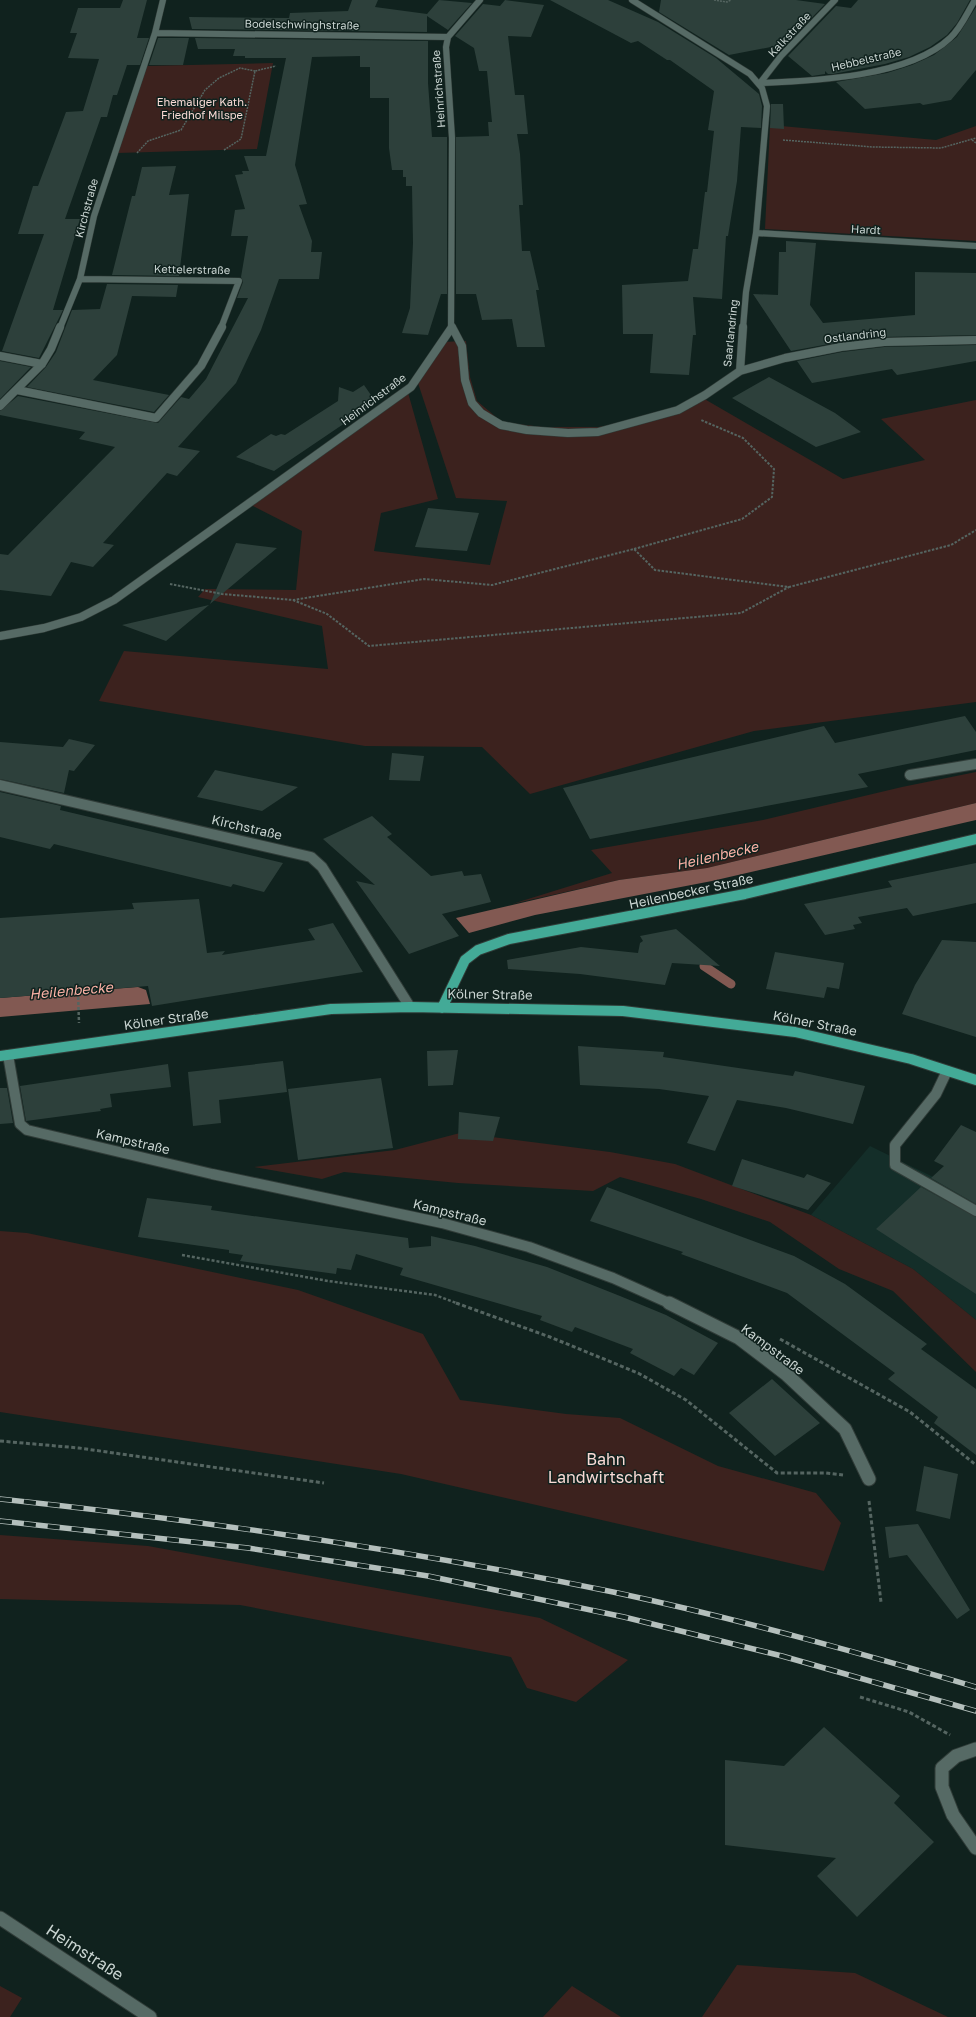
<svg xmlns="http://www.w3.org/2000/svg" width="976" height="2017" font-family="'Golos Text',sans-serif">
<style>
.built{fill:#142e29}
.green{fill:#3c221e}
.water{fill:#825952}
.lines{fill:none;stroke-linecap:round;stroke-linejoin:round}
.stream{stroke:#825952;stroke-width:9}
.building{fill:#2d403b}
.minor-far3-casing{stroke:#303c38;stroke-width:7}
.minor-far2-casing{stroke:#303c38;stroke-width:9}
.minor-far1-casing{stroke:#303c38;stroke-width:12}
.minor-casing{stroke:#303c38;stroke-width:15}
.major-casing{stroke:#303c38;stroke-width:12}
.path-far3{stroke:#556561;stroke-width:1.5;stroke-dasharray:2 1;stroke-linecap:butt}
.path-far2{stroke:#556561;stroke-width:2;stroke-dasharray:2.5 1.5;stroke-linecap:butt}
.path-far1{stroke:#556561;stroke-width:2.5;stroke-dasharray:3 2;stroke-linecap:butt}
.path{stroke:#556561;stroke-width:3;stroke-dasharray:4 2.5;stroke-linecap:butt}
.minor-far3{stroke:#566a65;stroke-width:6}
.minor-far2{stroke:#566a65;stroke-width:8}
.minor-far1{stroke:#566a65;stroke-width:10}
.minor{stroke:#566a65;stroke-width:13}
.major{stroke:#43aa97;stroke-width:10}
.rail-casing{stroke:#b4bfbc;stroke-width:5.5}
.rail{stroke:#10221e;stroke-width:4;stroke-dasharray:12;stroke-linecap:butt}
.labels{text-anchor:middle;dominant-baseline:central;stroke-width:3;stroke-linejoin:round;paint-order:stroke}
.far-street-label{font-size:11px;fill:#cad5d2;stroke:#10221e}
.far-park-label{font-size:11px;fill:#f8d9d4;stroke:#10221e}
.street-label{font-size:13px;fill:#cad5d2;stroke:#10221e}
.water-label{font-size:14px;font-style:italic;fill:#fab1a5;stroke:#10221e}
.near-park-label{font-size:16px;fill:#f8d9d4;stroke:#10221e}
.near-street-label{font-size:16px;fill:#cad5d2;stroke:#10221e}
</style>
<rect width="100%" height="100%" fill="#10221e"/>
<path class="built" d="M870 1146 976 1198V1320L913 1269 811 1215Z"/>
<path class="green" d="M273 63 257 149 117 153 146 66Z
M770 125 936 140 976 126V241L765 229Z
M466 341 470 377 477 401 502 422 542 427H598L649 418 701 397 843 479 925 460 881 419 976 400V702L754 731 530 794 482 747 365 746 99 701 124 651 328 669 322 626 198 597 205 589 296 590 302 531 247 503 407 389 438 499 381 513 374 551 490 565 507 501 456 498 416 377 441 342Z
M976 772V803L707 868 619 880 512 904 612 873 591 850 763 820 902 787Z
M460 1133 610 1152 675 1164 811 1215 913 1269 976 1320V1372L893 1291 839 1269 770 1222 701 1199 620 1177 593 1191 458 1183 344 1172 322 1179 254 1167 395 1150Z
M0 1231 27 1233 298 1290 423 1334 460 1400 566 1414 620 1418 718 1466 816 1493 841 1523 824 1571 401 1474 0 1412Z
M0 1535 148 1546 540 1618 628 1660 576 1702 527 1688 511 1657 240 1605 0 1599Z
M737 1965 855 1973 948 2017H702Z
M0 1986 22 1998 10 2017H0Z
M572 1986 621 2017H543Z"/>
<path class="water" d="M976 803V820L712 881 535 915 469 933 456 918 619 880 707 868Z
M138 987 146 990 150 1004 0 1017V998Z"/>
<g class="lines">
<path class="stream" d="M704 966 731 984"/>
</g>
<path class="building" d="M123 0H147L137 38H149L140 65H127L117 95H113L107 117H101L65 219H80L53 310H63L39 358 2 351 44 234H18L33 186H38L66 112 83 111 99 59 68 58 77 33H70L78 8H120Z
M352 0H378L375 7 427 14 439 0 472 3 448 30 427 16V32L192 29 189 17 289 18 290 13 348 11Z
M505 0 544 5 531 37 508 36 515 95H524L528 134H517L520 154 523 205H519L522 251H530L539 290H536L545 347H517L512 319 482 320 476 294H456V137L489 136 488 122H492L487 71H479L474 48 455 36 483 4 500 6Z
M550 0H608L658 22 716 58 759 94 762 106 761 128 741 127 737 181 728 236H726L722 299 693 297 696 335H693L689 375 650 373 653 334H623L622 285 688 281 693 249H698L705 192H707L714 131 708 130 714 91 670 60H667L638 41 631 43Z
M661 0H796L825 4 781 50 776 46 729 55 659 12Z
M858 0H970L957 23 947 35 930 47 909 57 885 64 833 74H828L825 71V74L812 76 788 56 836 6 851 8Z
M976 7V70L951 100 923 105 920 103 865 109 836 82 887 73 912 65 934 55 957 37Z
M158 38H189L183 65H149Z
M195 38 428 41V83L432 137H447V294H441L428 335 402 333 410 308 413 243 412 186H406V177H403V170H392L389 148V98H370V67H360V56L312 57 295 165 307 204 299 205 312 241 311 252H322L319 279H279L261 330 236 383 178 447 200 451 177 476 167 473 103 543 114 545 93 567 71 562 51 596 0 590V554L8 555 115 447 79 439 85 432 0 415V411L18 396 158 423 181 397 189 399 206 379 248 298H237L243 282 241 277 248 236H231L235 210 245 209 235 175 243 174 242 171H249L244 156H266L286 58H245V56H233L235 49H198Z
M771 104H783L784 129 770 128Z
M176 166 169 195 189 194 179 276 112 275 132 196H135L142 167Z
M786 241 816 243 810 305 823 323 915 315V272L976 273V335L883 337 840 342 791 351 753 294 778 295 779 252H786Z
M107 284 178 285 176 297 132 296 117 355 93 380 169 395 154 412 27 387 46 367 56 352 72 310 100 309Z
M976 345V361L897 375 892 369 812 383 797 361 842 352 884 347Z
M0 361 31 367 0 399Z
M769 377 835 413 861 432 816 447 732 398Z
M364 385 373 398 379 400 274 471 236 457 271 434 276 436 281 434 285 435 338 401 339 387 353 392Z
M428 508 479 513 467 551 415 547Z
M236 543 277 548 210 604Z
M209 605 166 641 122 625Z
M965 716 976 732V750L858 774 868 787 590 839 563 788 824 726 835 743Z
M69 739 95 745 74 771 69 770 64 793 0 779V742L63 747Z
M392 753 424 756 420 781 389 780Z
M215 770 298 787 262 811 197 797Z
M0 792 61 806 60 810 283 863 264 892 233 884 231 887 54 844 50 849 0 837Z
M372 816 392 834 387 837 431 876 462 871 464 876 481 874 491 902 442 914 459 936 409 954 356 881 375 885 323 839Z
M976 863V903L913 916 907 908 858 917 862 923 853 925 855 929 825 935 804 904 892 887 888 881Z
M199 899 207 953 225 951 222 955 315 940 308 929 333 923 363 972 152 1006 148 986 0 998V918L134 909 132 903Z
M676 929 720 966 672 963 665 985 580 974 508 969 507 960 581 947 638 953 640 943 643 941 640 936Z
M942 940 976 942V1037L902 1014 915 985Z
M775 952 844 963 839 989 827 987 824 998 766 989Z
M578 1046 664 1052 663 1057 793 1076 795 1071 865 1086 853 1124 786 1108 737 1100 715 1151 687 1143 709 1096 659 1089 580 1085Z
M458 1050 453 1085 428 1086 427 1051Z
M283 1061 287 1092 219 1100 221 1123 193 1126 188 1072Z
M168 1064 171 1087 110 1094 112 1107 100 1109 101 1111 26 1121 20 1086Z
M381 1078 393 1148 298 1160 288 1089Z
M0 1088H7L13 1123 0 1124Z
M459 1112 500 1117 493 1141 458 1139Z
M961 1125 976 1132V1204L931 1178 944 1166 934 1161Z
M742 1159 804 1178 807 1174 831 1183 808 1210 732 1186Z
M607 1187 794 1256 845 1284 927 1344 921 1349 976 1389V1455L934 1423 938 1417 888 1379 895 1373 787 1293 681 1254 683 1252 590 1221Z
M921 1187 976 1217V1294L876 1229Z
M147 1198 212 1206 211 1210 408 1238 409 1248 431 1246V1236L475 1246 547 1267 620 1296 666 1315 718 1343 694 1375 681 1368 674 1376 630 1353 633 1349 575 1327 572 1332 540 1320 542 1316 400 1275 403 1268 356 1254 351 1270 337 1268 336 1274 240 1261 243 1255 229 1253V1250L138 1237Z
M772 1379 820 1423 775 1456 729 1413Z
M924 1466 958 1474 950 1519 916 1511Z
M918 1524 970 1610 957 1619 907 1555 889 1558 885 1527Z
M824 1727 900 1796 894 1803 934 1842 857 1917 817 1876 836 1858 725 1845V1760L784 1766Z"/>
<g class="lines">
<g class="minor-far3-casing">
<path id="minor-far3" d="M632 0 750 74 762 88 767 106 756 233 746 292 743 328
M155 33 448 37
M760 83C814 81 909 77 950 38 961 28 967 13 975 0
M760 83 781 56 835 0
M756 233 976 246
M80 279 239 281 221 328
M60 328 80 279 94 216 155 33 163 0
M451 328 452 138 446 47 448 37 480 0"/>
</g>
<g class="minor-far2-casing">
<path id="minor-far2" d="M452 327 462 346 465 380 472 403 481 413 501 425 527 430 568 433 598 432 678 410 705 395 740 371 785 358 841 347 884 342 976 340
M0 356 42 364
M740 371 743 327
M17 390 156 418 201 366 222 327
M0 406 42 364 51 349 60 327
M0 636 44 628 81 617 114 600 411 387 452 327"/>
</g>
<g class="minor-far1-casing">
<path id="minor-far1" d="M910 775 976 764
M0 785 311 857 322 867 410 1007
M8 1055 20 1124 27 1130 212 1174 442 1223 529 1247 613 1278 671 1304
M947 1071 936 1094 895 1145V1165L976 1211"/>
</g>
<g class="minor-casing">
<path id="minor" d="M669 1303 739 1338 786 1374 845 1429 869 1479
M976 1749 956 1756 942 1768V1787L953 1815 976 1848
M0 1918 150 2017"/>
</g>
<g class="major-casing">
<path id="major" d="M442 1008 465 960 478 950 509 939 745 894 976 839
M0 1056 331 1009 410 1007 623 1011 795 1032 911 1059 976 1080"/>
</g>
<path class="path-far3" d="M714 0 727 2 731 0
M783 140 873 147 941 148 976 138
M972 140 976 143
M224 150 241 139 255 71 276 66
M137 153 148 141 181 130 205 90 219 78 240 68 255 71"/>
<path class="path-far2" d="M634 549 742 519 772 497 774 469 743 438 701 420
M170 584 222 594 293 600 424 579 492 585 634 549 655 570 789 587 951 545 976 530
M293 600 327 614 369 646 741 613 789 587"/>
<path class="path-far1" d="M78 992 79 1023
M182 1255 328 1281 435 1295 459 1304"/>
<path class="path" d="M456 1303 550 1337 638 1373 686 1400 777 1473H826L843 1475
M780 1339 910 1412 976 1465
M0 1441 79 1448 324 1483
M869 1501 881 1602
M860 1697 909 1712 950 1735"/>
<use href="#minor-far3" class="minor-far3"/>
<use href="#minor-far2" class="minor-far2"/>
<use href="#minor-far1" class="minor-far1"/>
<use href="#minor" class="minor"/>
<use href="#major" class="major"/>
<g class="rail-casing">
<path id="rail" d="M0 1499C206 1521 410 1550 613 1592 735 1618 856 1652 976 1687
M0 1521 248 1548 428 1576 624 1617 782 1656 976 1711"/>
</g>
<use href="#rail" class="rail"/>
</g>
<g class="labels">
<g class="far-street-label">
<text transform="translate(302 24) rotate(1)">Bodelschwinghstraße</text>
<text transform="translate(789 34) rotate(-47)">Kalkstraße</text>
<text transform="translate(866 59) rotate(-13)">Hebbelstraße</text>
<text transform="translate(438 89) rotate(-94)">Heinrichstraße</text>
<text transform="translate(86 208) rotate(-75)">Kirchstraße</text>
<text transform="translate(866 229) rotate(3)">Hardt</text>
<text transform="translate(192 269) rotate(1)">Kettelerstraße</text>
<text transform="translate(730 333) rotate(-84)">Saarlandring</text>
<text transform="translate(855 335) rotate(-7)">Ostlandring</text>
<text transform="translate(373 399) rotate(-37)">Heinrichstraße</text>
</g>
<g class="far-park-label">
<text x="202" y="101">Ehemaliger Kath.<tspan x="202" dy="13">Friedhof Milspe</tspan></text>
</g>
<g class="street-label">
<text transform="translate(247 827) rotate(13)">Kirchstraße</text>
<text transform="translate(691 891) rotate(-12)">Heilenbecker Straße</text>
<text transform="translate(490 994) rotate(1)">Kölner Straße</text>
<text transform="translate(166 1019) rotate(-8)">Kölner Straße</text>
<text transform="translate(815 1023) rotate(11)">Kölner Straße</text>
<text transform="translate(133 1141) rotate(13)">Kampstraße</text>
<text transform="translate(450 1212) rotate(14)">Kampstraße</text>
<text transform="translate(773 1349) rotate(37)">Kampstraße</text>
</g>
<g class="water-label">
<text transform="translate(717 855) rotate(-13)">Heilenbecke</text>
<text transform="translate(71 990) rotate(-5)">Heilenbecke</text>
</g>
<g class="near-park-label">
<text x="606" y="1459">Bahn<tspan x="606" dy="18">Landwirtschaft</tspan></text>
</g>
<g class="near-street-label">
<text transform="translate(85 1952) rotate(33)">Heimstraße</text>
</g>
</g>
</svg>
